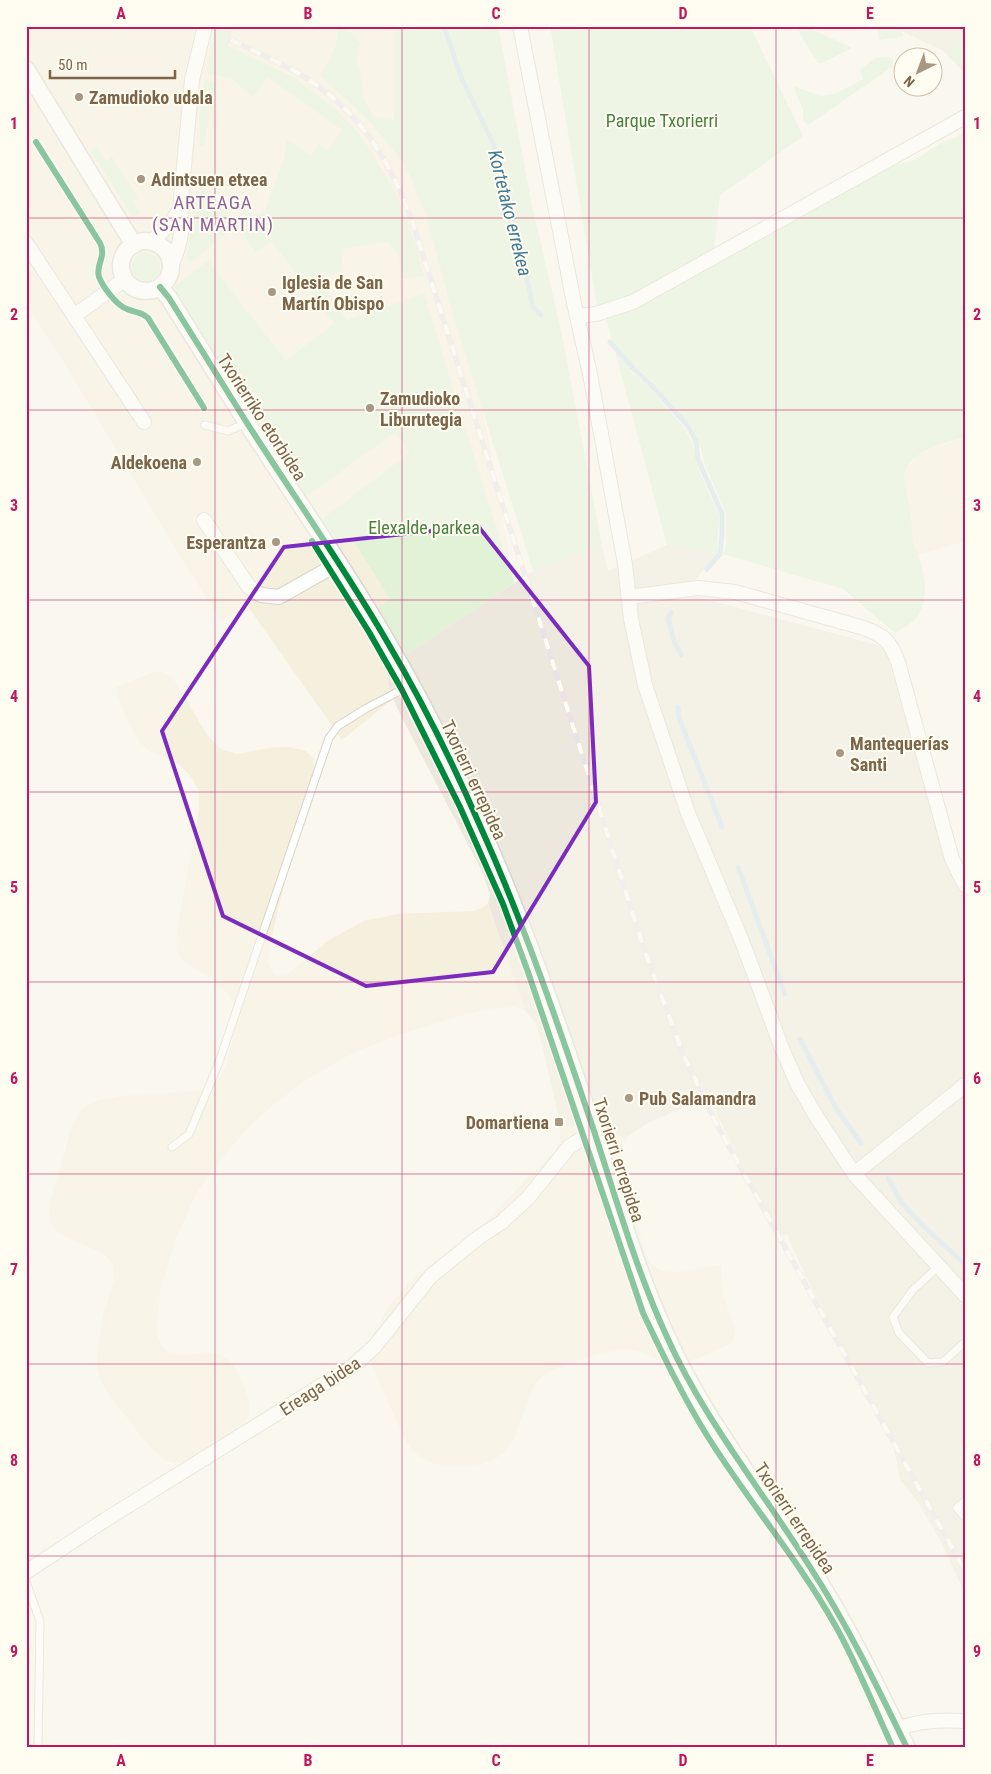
<svg xmlns="http://www.w3.org/2000/svg" width="991" height="1774" font-family="'Roboto Condensed',sans-serif">
<style>
.residential{fill:#f5efde}
.industrial{fill:#ede8de}
.green{fill:#e1f2d7}
.lines{fill:none;stroke-linecap:round;stroke-linejoin:round}
.stream{stroke:#cee3eb;stroke-width:5}
.service-casing{stroke:#d9d4cc;stroke-width:9}
.minor-casing{stroke:#d9d4cc;stroke-width:16}
.tertiary-casing{stroke:#d9d4cc;stroke-width:19}
.service{stroke:#fefefc;stroke-width:7}
.minor{stroke:#fefefc;stroke-width:14}
.tertiary{stroke:#fefefc;stroke-width:16}
.rail-casing{stroke:#e7e3e6;stroke-width:5.5}
.rail{stroke:#fffcf1;stroke-width:4;stroke-dasharray:11;stroke-linecap:butt}
.cycleway-casing{stroke:#fffcf1;stroke-width:9}
.cycleway{stroke:#00873e;stroke-width:6}
.marked{fill:none;stroke:#7b2cbf;stroke-width:4;stroke-linejoin:round}
.grid{fill:none;stroke:#c2185b;stroke-width:1;stroke-opacity:0.55}
.poi-dot{fill:#a89883;stroke:#fffcf1;stroke-width:2}
.labels{text-anchor:middle;dominant-baseline:central;stroke-width:4;stroke-linejoin:round;paint-order:stroke}
.poi-label{font-size:18px;font-weight:bold;fill:#7c6549;stroke:#fffcf1;text-anchor:start}
.park-label{font-size:18px;fill:#478240;stroke:#fffcf1}
.street-label{font-size:18px;fill:#7c6549;stroke:#fffcf1}
.neighbourhood-label{font-size:19px;letter-spacing:1px;fill:#8f6298;stroke:#fffcf1}
.water-label{font-size:19px;font-style:italic;fill:#437a98;stroke:#fffcf1}
.neatline{fill:none;stroke:#c2185b;stroke-width:2}
.grid-label{font-size:16px;text-anchor:middle;font-weight:bold;fill:#c2185b}
</style>
<rect width="100%" height="100%" fill="#f9f7ee"/>
<path class="residential" d="M26 26H414L514 583 406 654 391 694 393 699 342 740 249 608 221 621 166 533 65 364 26 304Z
M965 438V541L918 555 913 540 905 484 906 469 918 455 934 447Z
M161 671 172 678 178 686 207 735 221 749 237 754 275 747H289L306 751 314 759V771L297 827 269 950 268 963 274 974 277 976 289 973 329 940 364 921 398 914 474 911 482 908 488 903 525 1010 511 1006 487 1009 466 1014 398 1035 355 1052 333 1064 302 1083 273 1105 247 1129 220 1160 197 1192 175 1240 160 1292 156 1330 161 1346 170 1353 183 1355 213 1353 222 1356 230 1361 238 1372 245 1389 249 1403V1413L244 1423 233 1434 205 1452 187 1461 175 1463 165 1460 149 1446 108 1393 101 1381 97 1369V1356L103 1316 114 1281 113 1266 110 1260 102 1253 66 1237 56 1230 51 1224 49 1215 50 1204 69 1136 74 1122 81 1111 87 1106 98 1101 120 1096 184 1092 200 1090 213 1084 222 1075 227 1063 234 1035 236 1015 232 1000 224 989 210 978 184 961 178 953 176 947 178 925 199 810V791L192 778 180 765 170 759 150 751 141 744 131 728 118 698 116 687 154 672Z
M560 1123 627 1137 623 1144 622 1157 642 1243 646 1256 652 1265 662 1271 676 1272 721 1265 723 1295 735 1328V1336L732 1342 726 1346 687 1363 680 1365H668L642 1352 626 1348 598 1354 568 1364 551 1371 539 1379 532 1389 514 1439 504 1453 495 1459 482 1464 458 1467 439 1465 423 1459 411 1449 405 1439 370 1361 368 1352 370 1339 391 1304 410 1282 427 1267 481 1228 525 1180 553 1154 560 1141Z"/>
<path class="industrial" d="M891 26H965V33L946 52Z
M602 545 608 571 667 545 717 553 678 601 697 597 885 647 922 777 949 863 965 895V1595L948 1556 933 1527 915 1498 900 1480 894 1447 804 1273 787 1234 778 1236 701 1083 698 1094 691 1104 648 1123 627 1137 560 1123 541 1041 536 1024 525 1010 488 903 490 896 483 873 401 716 391 694 388 684 390 671 406 654 533 571Z"/>
<path class="green" d="M217 26H234L228 46 293 77 335 109 359 133 396 193 417 249 424 276 402 279 399 256 388 241 341 249 343 270 320 281 347 320 424 294 494 521 514 583 406 654 378 607 390 599 350 535 338 543 322 519 410 453 395 432 320 487 305 495 177 297 175 286 208 261 286 361 334 323 272 241 256 252 243 234 244 212 260 215 265 210 284 160 287 139 311 156 319 144 328 150 342 130 268 77 253 97 232 79 206 73Z
M336 26H344L360 43 356 60 360 72 364 98 373 117 394 120 395 41 394 26H498L532 205 561 330 602 545 533 571 454 318 426 215 409 173 393 149 365 117 320 75C329 62 342 42 336 26Z
M550 26H750L803 136 720 195 714 250 622 300 597 306Z
M795 26H811L812 29 852 48 822 63H818Z
M875 26C886 26 897 25 904 35L902 37 879 40 878 33Z
M965 33V73L944 52Z
M889 57 893 60 892 67 808 125 803 120V109L793 86 821 96 837 93 863 79 860 70 875 58Z
M205 79 217 82 203 147 200 146 199 142 200 111Z
M965 133V438C947 441 908 452 905 473 903 485 908 498 910 510 912 524 911 539 917 552 924 570 930 595 919 614 914 623 903 628 895 633L843 589 723 554 726 543V514L705 465 698 439 692 427 650 380 635 366 631 371 646 384 678 420 692 441 698 468 719 515 717 553 667 545 605 314 890 166 914 160 941 143Z
M97 147 106 161 112 157 138 198 133 202 140 213 134 219 91 151Z
M205 190 218 201 235 227 192 261 187 260 194 196 197 192Z
M132 267a14 14 0 1 1 28 0a14 14 0 1 1-28 0Z"/>
<g class="lines">
<path class="stream" d="M444 26 461 77 493 143 507 185 533 307 541 315
M610 342 632 367 651 385 688 426 696 441 698 459 722 514V534L720 554 707 569
M671 613 668 618 674 641 681 655
M678 707 679 718 722 827
M738 867 785 994
M800 1039 837 1110 861 1143
M888 1178 901 1202 923 1226 965 1264"/>
<g class="service-casing">
<path id="service" d="M205 425 228 431 247 423
M172 1147 189 1134 218 1065 329 738 338 726 365 709 411 685
M938 1267 913 1290 893 1317 899 1333 928 1363 943 1362 965 1342
M965 1501 957 1508 965 1517
M26 1582 40 1621 38 1748"/>
</g>
<g class="minor-casing">
<path id="minor" d="M520 26 574 303 590 374 625 564 631 619 645 685 688 813 742 941 781 1046 797 1083 816 1116 854 1174 965 1295
M152 242 173 220 180 209 192 80 205 26
M26 243 144 422
M171 265C180 247 184 229 180 209
M74 316 125 279
M577 316 596 314 633 302 965 117
M204 520 249 587 261 595 279 597 339 563
M629 597 698 588 735 592 864 628C885 636 890 641 898 662L952 859 965 885
M854 1174 965 1085
M26 1572 105 1520 353 1366 375 1346 431 1276 479 1237 502 1222 528 1198 569 1147 594 1131
M898 1729C920 1720 941 1720 965 1721"/>
</g>
<g class="tertiary-casing">
<path id="tertiary" d="M26 69 134 245
M121 266a25 25 0 1 1 50 0a25 25 0 1 1-50 0Z
M160 287 169 298C195 340 221 382 247 423 293 495 342 564 385 638 421 699 453 763 481 828 525 926 559 1027 593 1128 616 1198 636 1270 667 1337 704 1420 762 1490 810 1567 847 1624 877 1686 907 1748"/>
</g>
<use href="#service" class="service"/>
<use href="#minor" class="minor"/>
<use href="#tertiary" class="tertiary"/>
<g class="rail-casing">
<path id="rail" d="M231 40C258 53 287 65 312 82 364 117 391 164 412 221L644 949 683 1054 717 1125 965 1571"/>
</g>
<use href="#rail" class="rail"/>
<g class="cycleway-casing">
<path id="cycleway" d="M36 142 100 243C107 257 95 265 99 277 103 287 117 306 127 309 135 313 141 311 148 318L204 408
M160 287 169 298C195 340 221 382 247 423 293 495 342 564 385 638 421 699 453 763 481 828 525 926 559 1027 593 1128 616 1198 636 1270 667 1337 704 1420 762 1490 810 1567 847 1624 877 1686 907 1748
M312 541 369 632 402 690 460 807 503 904 528 972 643 1313C663 1355 683 1397 708 1437 748 1501 798 1559 835 1625 857 1664 874 1707 893 1748"/>
</g>
<use href="#cycleway" class="cycleway"/>
</g>
<path d="M0 0H991V1774H0ZM478 526 589 666 596 802 493 972 366 986 223 916 162 731 284 547Z" fill="#f9f7ee" fill-opacity=".55" fill-rule="evenodd"/>
<path class="marked" d="M478 526 589 666 596 802 493 972 366 986 223 916 162 731 284 547Z"/>
<path class="grid" d="M215 26V1748M402 26V1748M589 26V1748M776 26V1748M26 218H965M26 410H965M26 600H965M26 792H965M26 982H965M26 1174H965M26 1364H965M26 1556H965"/>
<g class="poi-dot">
<circle cx="79" cy="97" r="5"/>
<circle cx="141" cy="179" r="5"/>
<circle cx="272" cy="292" r="5"/>
<circle cx="370" cy="408" r="5"/>
<circle cx="197" cy="462" r="5"/>
<circle cx="276" cy="542" r="5"/>
<circle cx="840" cy="753" r="5"/>
<circle cx="629" cy="1098" r="5"/>
<rect x="554" y="1117" width="10" height="10" rx="2.5"/>
</g>
<g class="labels">
<g class="poi-label">
<text x="89" y="97">Zamudioko udala</text>
<text x="151" y="179">Adintsuen etxea</text>
<text x="282" y="282">Iglesia de San<tspan x="282" dy="21">Martín Obispo</tspan></text>
<text x="380" y="398">Zamudioko<tspan x="380" dy="21">Liburutegia</tspan></text>
<text x="187" y="462" text-anchor="end">Aldekoena</text>
<text x="266" y="542" text-anchor="end">Esperantza</text>
<text x="850" y="743">Mantequerías<tspan x="850" dy="21">Santi</tspan></text>
<text x="639" y="1098">Pub Salamandra</text>
<text x="549" y="1122" text-anchor="end">Domartiena</text>
</g>
<g class="park-label">
<text x="662" y="120">Parque Txorierri</text>
<text x="424" y="527">Elexalde parkea</text>
</g>
<g class="street-label">
<text transform="translate(262 417) rotate(57)">Txorierriko etorbidea</text>
<text transform="translate(474 780) rotate(65)">Txorierri errepidea</text>
<text transform="translate(619 1160) rotate(72)">Txorierri errepidea</text>
<text transform="translate(320 1386) rotate(-33)">Ereaga bidea</text>
<text transform="translate(795 1518) rotate(56)">Txorierri errepidea</text>
</g>
<g class="neighbourhood-label">
<text x="213" y="202">ARTEAGA<tspan x="213" dy="22">(SAN MARTIN)</tspan></text>
</g>
<g class="water-label">
<text transform="translate(510 213) rotate(76)">Kortetako errekea</text>
</g>
</g>
<rect width="991" height="1774" fill="none" stroke="#fffcf1" stroke-width="55"/>
<g transform="translate(918 72) rotate(222)"><circle r="24" fill="#fffcf1" stroke="#cbc0ae"/>
<path d="M0-4L9 19L0 12L-9 19Z" fill="#a89883"/>
<text y="-8" font-size="14" font-weight="bold" text-anchor="middle" fill="#7c6549">N</text>
</g>
<path d="M50 70v8h125v-8" fill="none" stroke="#7c6549" stroke-width="2.5"/>
<text x="58" y="70" font-size="15" fill="#7c6549" stroke="#fffcf1" stroke-width="4" paint-order="stroke">50 m</text>
<rect x="28" y="28" width="936" height="1718" class="neatline"/>
<g class="grid-label">
<text x="121" y="19">A</text>
<text x="308" y="19">B</text>
<text x="496" y="19">C</text>
<text x="683" y="19">D</text>
<text x="870" y="19">E</text>
<text x="14" y="129">1</text>
<text x="977" y="129">1</text>
<text x="14" y="320">2</text>
<text x="977" y="320">2</text>
<text x="14" y="511">3</text>
<text x="977" y="511">3</text>
<text x="14" y="702">4</text>
<text x="977" y="702">4</text>
<text x="14" y="893">5</text>
<text x="977" y="893">5</text>
<text x="14" y="1084">6</text>
<text x="977" y="1084">6</text>
<text x="14" y="1275">7</text>
<text x="977" y="1275">7</text>
<text x="14" y="1466">8</text>
<text x="977" y="1466">8</text>
<text x="14" y="1657">9</text>
<text x="977" y="1657">9</text>
<text x="121" y="1766">A</text>
<text x="308" y="1766">B</text>
<text x="496" y="1766">C</text>
<text x="683" y="1766">D</text>
<text x="870" y="1766">E</text>
</g>
</svg>
